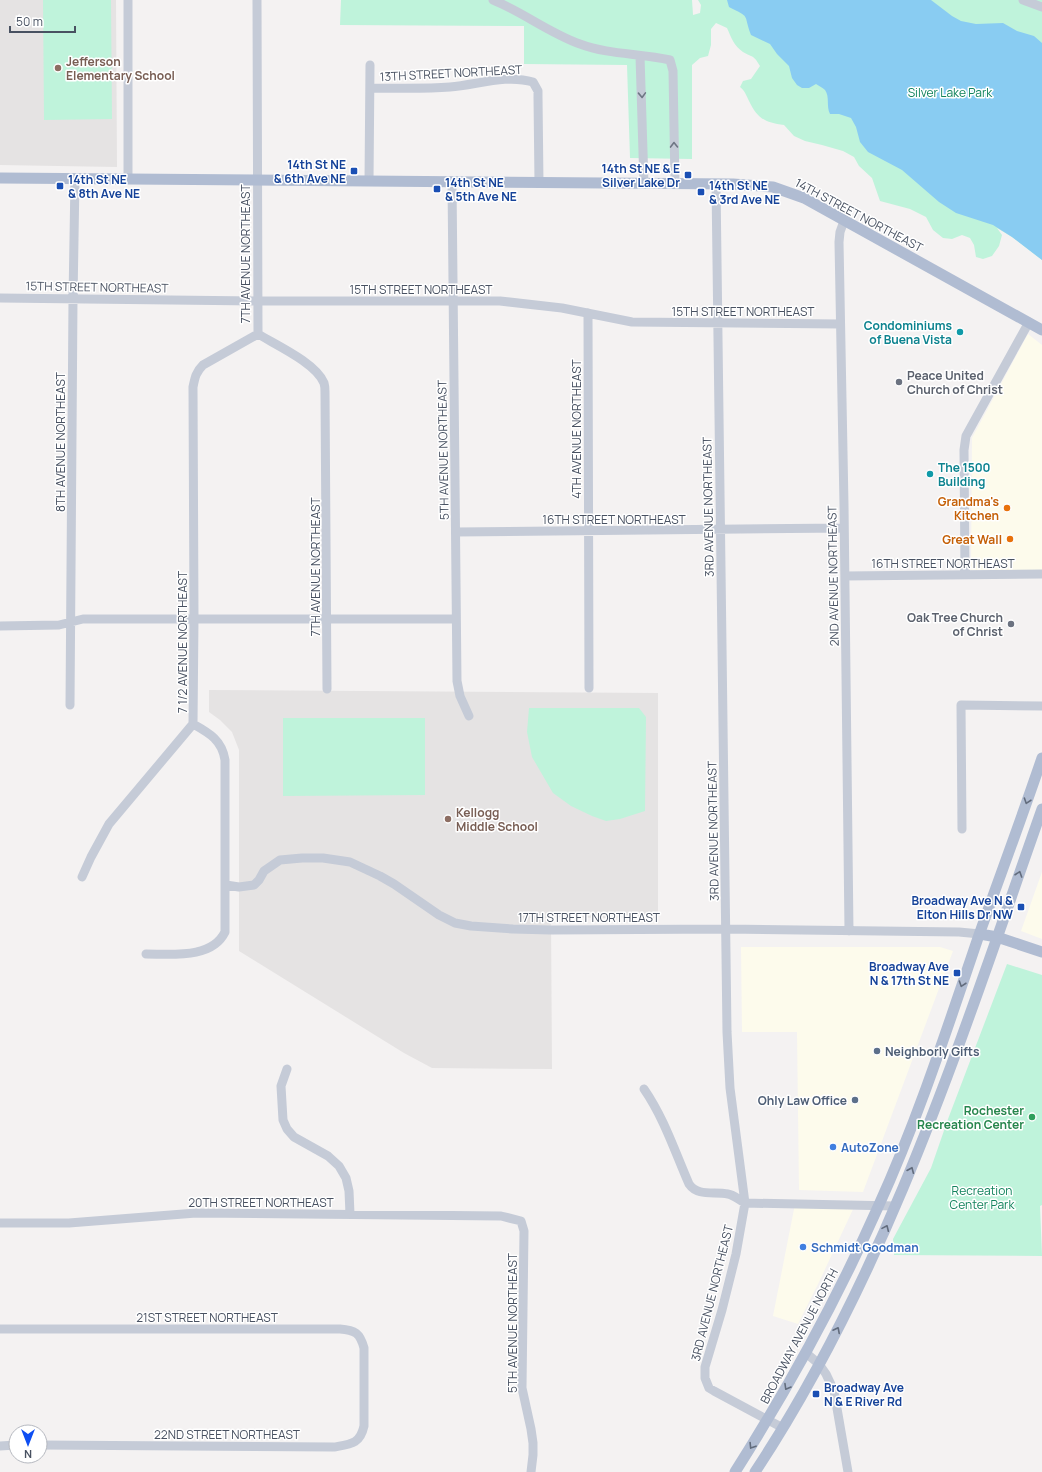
<svg xmlns="http://www.w3.org/2000/svg" width="1042" height="1472" font-family="Manrope,sans-serif">
<style>
.commercial{fill:#fdfbec}
.education{fill:#e5e3e3}
.green{fill:#bff3db}
.water{fill:#89ccf2}
.lines{fill:none;stroke-linecap:round;stroke-linejoin:round}
.minor{stroke:#c5cbd7;stroke-width:9}
.major{stroke:#b0bcd2;stroke-width:11}
.oneway{stroke:#6e7684}
.oneway2{stroke:#626c7d}
.education-dot{fill:#8d6e63;stroke:#fff;stroke-width:1.5}
.transit-dot{fill:#1a4fb4;stroke:#fff;stroke-width:1.5}
.culture-dot{fill:#0f9aa8;stroke:#fff;stroke-width:1.5}
.worship-dot{fill:#6b7280;stroke:#fff;stroke-width:1.5}
.food-dot{fill:#e8710a;stroke:#fff;stroke-width:1.5}
.service-dot{fill:#5c6f8a;stroke:#fff;stroke-width:1.5}
.leisure-dot{fill:#2e9e5b;stroke:#fff;stroke-width:1.5}
.shop-dot{fill:#3f7fe0;stroke:#fff;stroke-width:1.5}
.labels{text-anchor:middle;dominant-baseline:central;stroke-width:3;stroke-linejoin:round;paint-order:stroke}
.education-label{font-size:12px;font-weight:bold;fill:#785e54;stroke:#fff;text-anchor:start}
.street-label{font-size:12px;fill:#485161;stroke:#fff}
.park-label{font-size:12px;fill:#11835c;stroke:#fff}
.transit-label{font-size:12px;font-weight:bold;fill:#164399;stroke:#fff;text-anchor:end}
.culture-label{font-size:12px;font-weight:bold;fill:#0d838f;stroke:#fff;text-anchor:end}
.worship-label{font-size:12px;font-weight:bold;fill:#5b616d;stroke:#fff;text-anchor:start}
.food-label{font-size:12px;font-weight:bold;fill:#c56008;stroke:#fff;text-anchor:end}
.service-label{font-size:12px;font-weight:bold;fill:#4e5e75;stroke:#fff;text-anchor:start}
.leisure-label{font-size:12px;font-weight:bold;fill:#27864d;stroke:#fff;text-anchor:end}
.shop-label{font-size:12px;font-weight:bold;fill:#366cbe;stroke:#fff;text-anchor:start}
</style>
<rect width="100%" height="100%" fill="#f4f2f2"/>
<path class="commercial" d="M1028 334 1042 345V570H971L972 438Z
M1042 872V939L1021 931Z
M741 947H940L953 951 863 1192 799 1190 797 1032H742Z
M795 1204 855 1205 820 1280 798 1324 773 1316Z"/>
<path class="education" d="M0 0H116L117 167 0 165Z
M209 690 658 693V919L551 917 552 1069 432 1068 404 1053 239 951V750L232 732 220 720 209 712Z"/>
<path class="green" d="M43 0H111L112 119 44 120Z
M341 0H692L693 15 700 13 701 5 698 0H1042V260L1012 237 997 228 1002 235 999 246 992 256 983 259 976 257 974 245 970 238 962 235 952 239 943 238 933 230 926 217 910 209 880 201 872 178 859 166 854 157 843 151 822 145 805 141 794 136 784 125C765 123 757 118 749 101 746 95 745 91 740 87L743 81 751 79 760 66C753 54 753 58 743 52 734 46 731 37 727 28L716 23 711 29V45L708 56 700 58 692 65V159L630 158 627 65 524 64V26L340 25Z
M529 708H639L646 717 645 811 620 819 606 821 592 816 571 806 553 793 532 757 527 732Z
M283 718H425V795L283 796Z
M1007 964 1042 975V1205L1040 1206 1042 1256 894 1255 893 1239 931 1168 948 1119Z"/>
<path class="water" d="M727 0H931L952 16 961 21 976 24 1003 23 1017 31 1034 36 1042 43V260L1012 237 993 225 956 213 939 202 902 170 868 152 860 142 856 127 851 118 839 114H830C826 106 830 97 825 90 823 88 819 86 816 84L809 88H802L797 85 792 78 789 66 777 54 770 44 751 35C743 13 751 18 729 7Z"/>
<g class="lines">
<path class="minor" d="M257 0 258 334
M493 0C523 12 549 33 580 44 609 55 640 53 670 60L673 71 675 184
M1023 0 1042 7
M640 56 644 184
M370 88C397 88 424 89 450 87 477 85 506 74 533 82L538 91V97L539 183
M128 179V0
M369 181 370 65
M452 182 457 681 460 696 469 716
M716 184 727 1032 730 1088 745 1203 736 1254 722 1310 705 1367V1378L709 1388 714 1391 783 1428
M844 221 840 232 839 242 844 505 849 931
M0 298 257 301H500L562 308 632 322 840 324
M588 313 589 688
M258 334C276 345 316 363 324 383 325 386 325 389 325 392L327 689
M456 532 844 528
M965 574 964 450 966 436 1029 322
M845 576 1042 574
M0 626 59 625 83 619H456
M70 705 73 299 75 179
M193 724 194 618 193 387C195 377 196 372 203 365L258 334
M962 829 961 705 1042 706
M82 877 91 857 109 824 193 724
M226 885 239 887 254 885 259 880 264 871 280 860 302 858H323L350 862 380 876 394 884 439 915 455 923 471 926 513 929 551 930 726 929 959 932 980 934
M146 954C172 954 212 959 225 932V760C222 740 209 733 193 724
M287 1069 281 1086 283 1120 287 1129 294 1137 328 1156 339 1166 346 1178 349 1191 350 1214
M644 1089C664 1118 675 1152 689 1184 698 1197 714 1191 728 1194 734 1195 739 1200 745 1203L896 1206
M0 1223H69L196 1213 501 1216 521 1221 524 1231 522 1388 531 1429 533 1443V1455L531 1472
M0 1329H340C355 1330 360 1333 364 1348V1426C360 1444 351 1444 334 1447L40 1445
M806 1353 819 1364 826 1374 834 1391 848 1472
M0 1446 16 1445"/>
<path class="major" d="M0 178 733 184 773 187 804 198 1042 330
M980 934 997 937 1042 952
M735 1472C789 1387 837 1299 878 1207 918 1119 948 1026 979 935 1000 876 1022 817 1042 758
M755 1472C889 1269 962 1036 1042 809"/>
</g>
<defs><path id="oneway-chevron" d="M-2-3.5L2.5 0L-2 3.5" fill="none" stroke-width="1.6" stroke-linecap="round" stroke-linejoin="round"/></defs>
<g class="oneway">
<use href="#oneway-chevron" transform="translate(642 95) rotate(88)"/>
<use href="#oneway-chevron" transform="translate(674 145) rotate(-91)"/>
</g>
<g class="oneway2">
<use href="#oneway-chevron" transform="translate(1027 801) rotate(109)"/>
<use href="#oneway-chevron" transform="translate(1019 874) rotate(-71)"/>
<use href="#oneway-chevron" transform="translate(962 984) rotate(109)"/>
<use href="#oneway-chevron" transform="translate(911 1170) rotate(-67)"/>
<use href="#oneway-chevron" transform="translate(886 1228) rotate(-66)"/>
<use href="#oneway-chevron" transform="translate(837 1330) rotate(-63)"/>
<use href="#oneway-chevron" transform="translate(787 1387) rotate(120)"/>
<use href="#oneway-chevron" transform="translate(752 1446) rotate(122)"/>
</g>
<g class="education-dot">
<circle cx="58" cy="68" r="4"/>
<circle cx="448" cy="819" r="4"/>
</g>
<g class="transit-dot">
<rect x="350" y="167" width="8" height="8" rx="2"/>
<rect x="684" y="171" width="8" height="8" rx="2"/>
<rect x="56" y="182" width="8" height="8" rx="2"/>
<rect x="433" y="185" width="8" height="8" rx="2"/>
<rect x="697" y="188" width="8" height="8" rx="2"/>
<rect x="1017" y="903" width="8" height="8" rx="2"/>
<rect x="953" y="969" width="8" height="8" rx="2"/>
<rect x="812" y="1390" width="8" height="8" rx="2"/>
</g>
<g class="culture-dot">
<circle cx="960" cy="332" r="4"/>
<circle cx="930" cy="474" r="4"/>
</g>
<g class="worship-dot">
<circle cx="899" cy="382" r="4"/>
<circle cx="1011" cy="624" r="4"/>
</g>
<g class="food-dot">
<circle cx="1007" cy="508" r="4"/>
<circle cx="1010" cy="539" r="4"/>
</g>
<g class="service-dot">
<circle cx="877" cy="1051" r="4"/>
<circle cx="855" cy="1100" r="4"/>
</g>
<circle class="leisure-dot" cx="1032" cy="1117" r="4"/>
<g class="shop-dot">
<circle cx="833" cy="1147" r="4"/>
<circle cx="803" cy="1247" r="4"/>
</g>
<g class="labels">
<g class="education-label">
<text x="66" y="61">Jefferson<tspan x="66" dy="14">Elementary School</tspan></text>
<text x="456" y="812">Kellogg<tspan x="456" dy="14">Middle School</tspan></text>
</g>
<g class="street-label">
<text transform="translate(451 73) rotate(-3)">13TH STREET NORTHEAST</text>
<text transform="translate(859 215) rotate(28)">14TH STREET NORTHEAST</text>
<text transform="translate(245 254) rotate(-90)">7TH AVENUE NORTHEAST</text>
<text transform="translate(97 287) rotate(1)">15TH STREET NORTHEAST</text>
<text x="421" y="289">15TH STREET NORTHEAST</text>
<text x="743" y="311">15TH STREET NORTHEAST</text>
<text transform="translate(576 429) rotate(-90)">4TH AVENUE NORTHEAST</text>
<text transform="translate(60 442) rotate(-90)">8TH AVENUE NORTHEAST</text>
<text transform="translate(443 450) rotate(-91)">5TH AVENUE NORTHEAST</text>
<text transform="translate(708 507) rotate(-91)">3RD AVENUE NORTHEAST</text>
<text x="614" y="519">16TH STREET NORTHEAST</text>
<text x="943" y="563">16TH STREET NORTHEAST</text>
<text transform="translate(315 567) rotate(-90)">7TH AVENUE NORTHEAST</text>
<text transform="translate(833 576) rotate(-91)">2ND AVENUE NORTHEAST</text>
<text transform="translate(182 642) rotate(-90)">7 1/2 AVENUE NORTHEAST</text>
<text transform="translate(713 831) rotate(-91)">3RD AVENUE NORTHEAST</text>
<text x="589" y="917">17TH STREET NORTHEAST</text>
<text x="261" y="1202">20TH STREET NORTHEAST</text>
<text transform="translate(712 1293) rotate(-76)">3RD AVENUE NORTHEAST</text>
<text x="207" y="1317">21ST STREET NORTHEAST</text>
<text transform="translate(512 1323) rotate(-90)">5TH AVENUE NORTHEAST</text>
<text transform="translate(799 1336) rotate(-62)">BROADWAY AVENUE NORTH</text>
<text x="227" y="1434">22ND STREET NORTHEAST</text>
</g>
<g class="park-label">
<text x="950" y="92">Silver Lake Park</text>
<text x="982" y="1190">Recreation<tspan x="982" dy="14">Center Park</tspan></text>
</g>
<g class="transit-label">
<text x="346" y="164">14th St NE<tspan x="346" dy="14">&amp; 6th Ave NE</tspan></text>
<text x="680" y="168">14th St NE &amp; E<tspan x="680" dy="14">Silver Lake Dr</tspan></text>
<text x="68" y="179" text-anchor="start">14th St NE<tspan x="68" dy="14">&amp; 8th Ave NE</tspan></text>
<text x="445" y="182" text-anchor="start">14th St NE<tspan x="445" dy="14">&amp; 5th Ave NE</tspan></text>
<text x="709" y="185" text-anchor="start">14th St NE<tspan x="709" dy="14">&amp; 3rd Ave NE</tspan></text>
<text x="1013" y="900">Broadway Ave N &amp;<tspan x="1013" dy="14">Elton Hills Dr NW</tspan></text>
<text x="949" y="966">Broadway Ave<tspan x="949" dy="14">N &amp; 17th St NE</tspan></text>
<text x="824" y="1387" text-anchor="start">Broadway Ave<tspan x="824" dy="14">N &amp; E River Rd</tspan></text>
</g>
<g class="culture-label">
<text x="952" y="325">Condominiums<tspan x="952" dy="14">of Buena Vista</tspan></text>
<text x="938" y="467" text-anchor="start">The 1500<tspan x="938" dy="14">Building</tspan></text>
</g>
<g class="worship-label">
<text x="907" y="375">Peace United<tspan x="907" dy="14">Church of Christ</tspan></text>
<text x="1003" y="617" text-anchor="end">Oak Tree Church<tspan x="1003" dy="14">of Christ</tspan></text>
</g>
<g class="food-label">
<text x="999" y="501">Grandma's<tspan x="999" dy="14">Kitchen</tspan></text>
<text x="1002" y="539">Great Wall</text>
</g>
<g class="service-label">
<text x="885" y="1051">Neighborly Gifts</text>
<text x="847" y="1100" text-anchor="end">Ohly Law Office</text>
</g>
<g class="leisure-label">
<text x="1024" y="1110">Rochester<tspan x="1024" dy="14">Recreation Center</tspan></text>
</g>
<g class="shop-label">
<text x="841" y="1147">AutoZone</text>
<text x="811" y="1247">Schmidt Goodman</text>
</g>
</g>
<g transform="translate(28 1444) rotate(180)"><circle r="19" fill="#ffffff" stroke="#b6b9c0"/>
<path d="M0-3L7 15L0 10L-7 15Z" fill="#0e4ef2"/>
<text y="-6" font-size="11" font-weight="bold" text-anchor="middle" fill="#485161">N</text>
</g>
<path d="M10 26v6h65v-6" fill="none" stroke="#485161" stroke-width="2"/>
<text x="16" y="26" font-size="12" fill="#485161" stroke="#ffffff" stroke-width="3" paint-order="stroke">50 m</text>
</svg>
